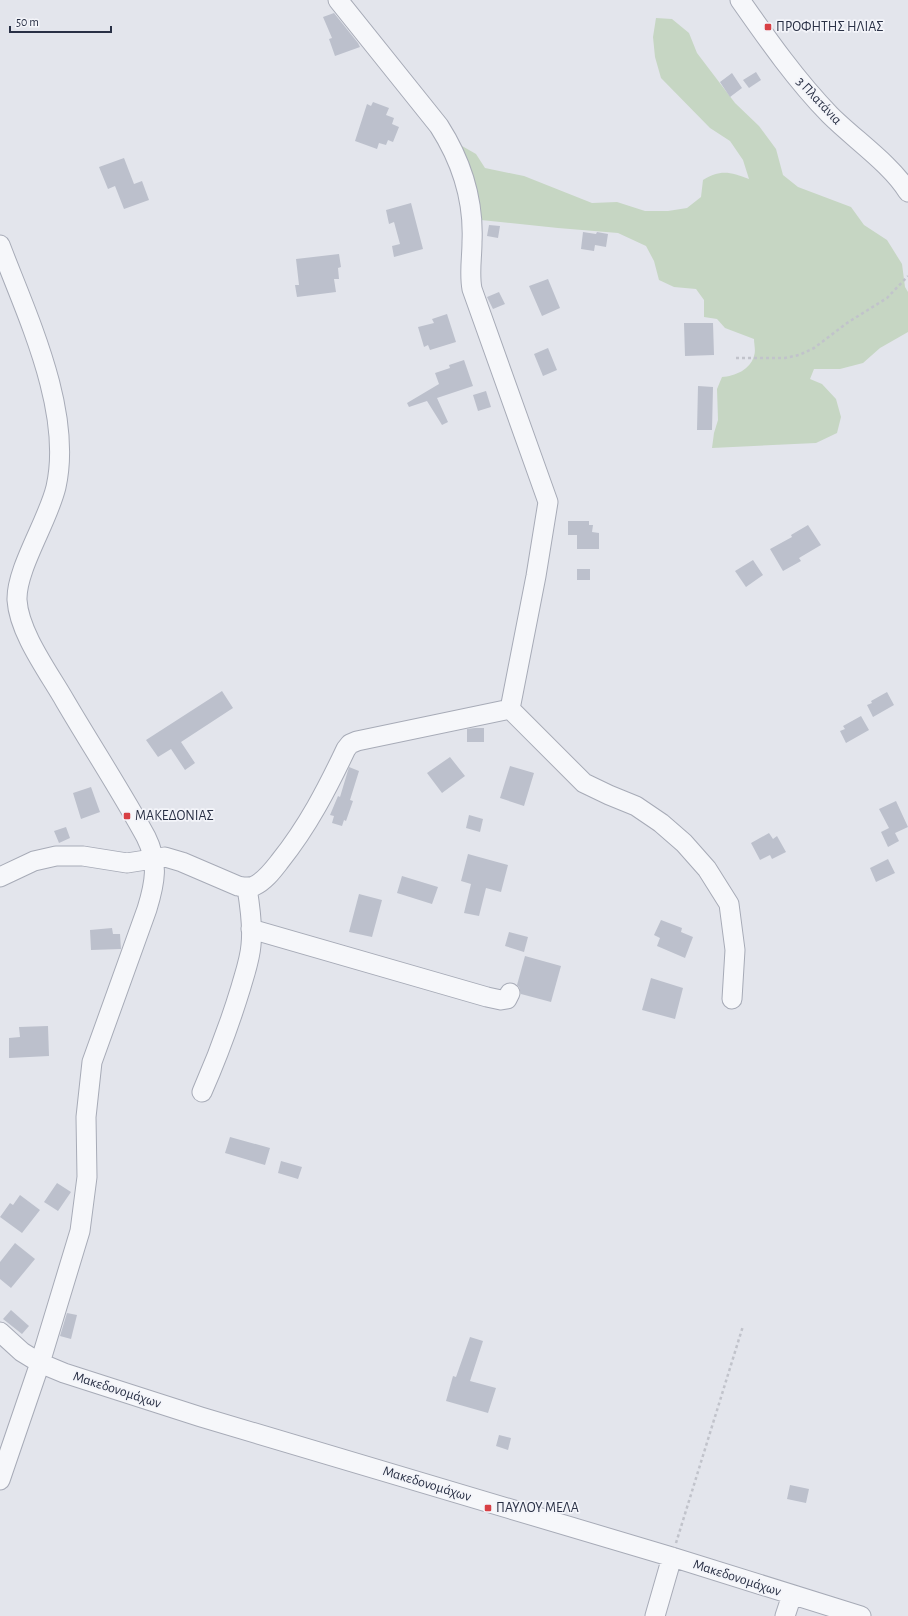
<svg xmlns="http://www.w3.org/2000/svg" width="908" height="1616" font-family="'Alegreya Sans',sans-serif">
<style>
.green{fill:#c6d6c3}
.building{fill:#bcc0cc}
.lines{fill:none;stroke-linecap:round;stroke-linejoin:round}
.minor-casing{stroke:#a7abb7;stroke-width:21}
.path{stroke:#c1c3cb;stroke-width:2.5;stroke-dasharray:3 3;stroke-linecap:butt}
.minor{stroke:#f6f7fa;stroke-width:19}
.poi-dot{fill:#d84045;stroke:#f3f4f9;stroke-width:1.5}
.labels{text-anchor:middle;dominant-baseline:central;stroke-width:3.5;stroke-linejoin:round;paint-order:stroke}
.poi-label{font-size:14px;fill:#293045;stroke:#f3f4f9;text-anchor:start}
.street-label{font-size:14px;fill:#293045;stroke:#f3f4f9}
</style>
<rect width="100%" height="100%" fill="#e3e5ec"/>
<path class="green" d="M656 18 672 19 689 33 697 53 735 103 759 126 776 149 783 175 798 187 851 207 864 225 887 240 902 264 905 287 908 292V332L880 348 863 363 840 369H814L810 379 822 384 836 399 841 417 837 433 816 443 712 448 714 433 718 420 717 389 722 377C735 376 750 370 754 356 756 351 754 344 754 339L725 328 717 319 704 317V300L696 289 674 287 659 280 654 261 646 246 618 233 558 228 481 220 462 146 476 154 485 168 524 176 592 203 617 202 645 211H668L687 208 701 197 703 180C720 169 731 172 749 179L743 160 730 141 710 128 661 78 655 57 653 37Z"/>
<path class="building" d="M334 13 358 43 360 47 335 56 329 39 332 38 323 17Z
M756 72 761 80 749 88 743 80Z
M732 73 742 88 730 97 720 82Z
M373 102 389 108 386 115 394 118 392 124 399 127 393 142 388 140 386 145 379 143 377 149 355 141 367 104 371 106Z
M124 158 134 184 142 181 149 200 124 209 115 186 108 189 99 167Z
M411 203 423 249 394 257 392 246 400 244 394 222 389 224 386 210Z
M489 225 500 226 498 238 487 236Z
M583 232 596 234 597 232 608 234 606 247 595 245 594 251 581 249Z
M339 254 341 267 338 268 339 279H334L336 292 297 297 295 285H299L296 259Z
M548 279 560 308 542 316 529 286Z
M499 292 505 304 493 309 487 297Z
M447 314 456 342 430 350 428 345 424 347 418 327 434 323 432 319Z
M684 323H713L714 355 685 356Z
M548 348 557 370 543 376 534 354Z
M464 360 473 386 437 398 448 422 442 425 427 401 409 407 407 403 439 384 435 373 450 368 449 365Z
M698 386 713 387 712 430H697Z
M486 391 491 407 478 411 473 395Z
M568 521H589V525H593L592 532 599 533V549H577V535H568Z
M808 525 821 545 799 558 801 561 783 571 770 549 792 537 791 535Z
M753 560 763 575 746 587 735 571Z
M577 569H590V580H577Z
M222 691 233 708 181 742 195 763 185 770 171 749 158 757 146 740Z
M887 692 894 705 873 717 867 705 872 703 871 701Z
M861 716 869 730 846 743 840 731 845 729 843 726Z
M475 728H484V742H467V729Z
M450 757 465 776 442 793 427 773Z
M510 766 534 773 524 806 500 798Z
M349 767 359 771 350 800 353 801 346 821 344 820 342 826 332 823 334 816 330 815 338 796 340 797Z
M91 787 100 812 81 819 73 793Z
M896 801 908 827 895 833 899 841 888 847 881 832 889 828 879 809Z
M469 815 483 819 480 832 466 828Z
M66 827 70 838 59 843 54 831Z
M769 833 773 839 777 836 786 852 772 859 770 855 760 860 751 843Z
M468 854 508 865 501 892 486 888 479 916 464 913 471 884 461 881Z
M888 859 895 873 876 882 870 868Z
M402 876 438 887 432 904 397 893Z
M359 894 382 900 372 937 349 932Z
M661 920 682 928 681 932 693 937 685 958 657 946 660 938 654 935Z
M112 928 113 934H120L121 949 91 950 90 930Z
M509 932 528 937 524 952 505 946Z
M525 956 561 966 551 1002 521 994 519 987 517 985Z
M651 978 683 988 675 1019 642 1010Z
M48 1026 49 1056 9 1058V1038L20 1037 19 1027Z
M230 1137 270 1148 265 1165 225 1153Z
M281 1161 302 1167 298 1179 278 1173Z
M57 1183 71 1192 58 1211 44 1202Z
M20 1195 40 1210 22 1233 0 1217 10 1203 13 1205Z
M15 1243 35 1259 11 1288 0 1279V1262Z
M11 1310 29 1326 22 1334 3 1319Z
M67 1313 77 1315 71 1339 60 1336Z
M470 1337 483 1341 470 1381 496 1388 488 1413 446 1401 453 1376 456 1377Z
M499 1435 511 1438 508 1450 496 1446Z
M790 1485 809 1489 806 1503 787 1499Z"/>
<g class="lines">
<g class="minor-casing">
<path id="minor" d="M338 0 439 126C462 162 474 200 472 242 472 258 469 273 472 289L548 502 536 576 510 709
M740 0C768 40 796 80 830 115 854 139 892 165 908 192
M0 245C27 316 73 411 56 487 48 521 16 569 17 600 19 633 49 673 65 701 92 747 121 791 146 837 159 863 155 883 147 909L92 1062 86 1117 87 1177 80 1231 40 1363 0 1480
M0 877 34 861 56 856H83L127 863 165 857 182 862 238 886C244 887 248 888 254 886 265 881 273 870 280 861 308 826 327 789 346 749L350 744 357 741 510 709 584 783 609 795 636 806 661 823 684 843 707 869 729 904 735 950 732 999
M251 929 487 997 501 1000 507 999 510 993
M202 1092C217 1058 230 1023 241 987 245 973 250 959 251 945 253 927 250 906 247 888
M0 1332 22 1352 40 1363 64 1373 201 1417 672 1557 861 1616
M655 1616 672 1557
M785 1616 792 1595"/>
</g>
<path class="path" d="M736 358H785L799 355 814 348 847 323 887 298 908 276
M676 1543 743 1326"/>
<use href="#minor" class="minor"/>
</g>
<g class="poi-dot">
<rect x="764" y="23" width="8" height="8" rx="2"/>
<rect x="123" y="812" width="8" height="8" rx="2"/>
<rect x="484" y="1504" width="8" height="8" rx="2"/>
</g>
<g class="labels">
<g class="poi-label">
<text x="776" y="27">ΠΡΟΦΗΤΗΣ ΗΛΙΑΣ</text>
<text x="135" y="816">ΜΑΚΕΔΟΝΙΑΣ</text>
<text x="496" y="1508">ΠΑΥΛΟΥ ΜΕΛΑ</text>
</g>
<g class="street-label">
<text transform="translate(819 101) rotate(47)">3 Πλατάνια</text>
<text transform="translate(117 1390) rotate(18)">Μακεδονομάχων</text>
<text transform="translate(427 1484) rotate(17)">Μακεδονομάχων</text>
<text transform="translate(737 1578) rotate(18)">Μακεδονομάχων</text>
</g>
</g>
<path d="M10 26v6h101v-6" fill="none" stroke="#293045" stroke-width="2"/>
<text x="16" y="26" font-size="12" fill="#293045" stroke="#f3f4f9" stroke-width="3" paint-order="stroke">50 m</text>
</svg>
